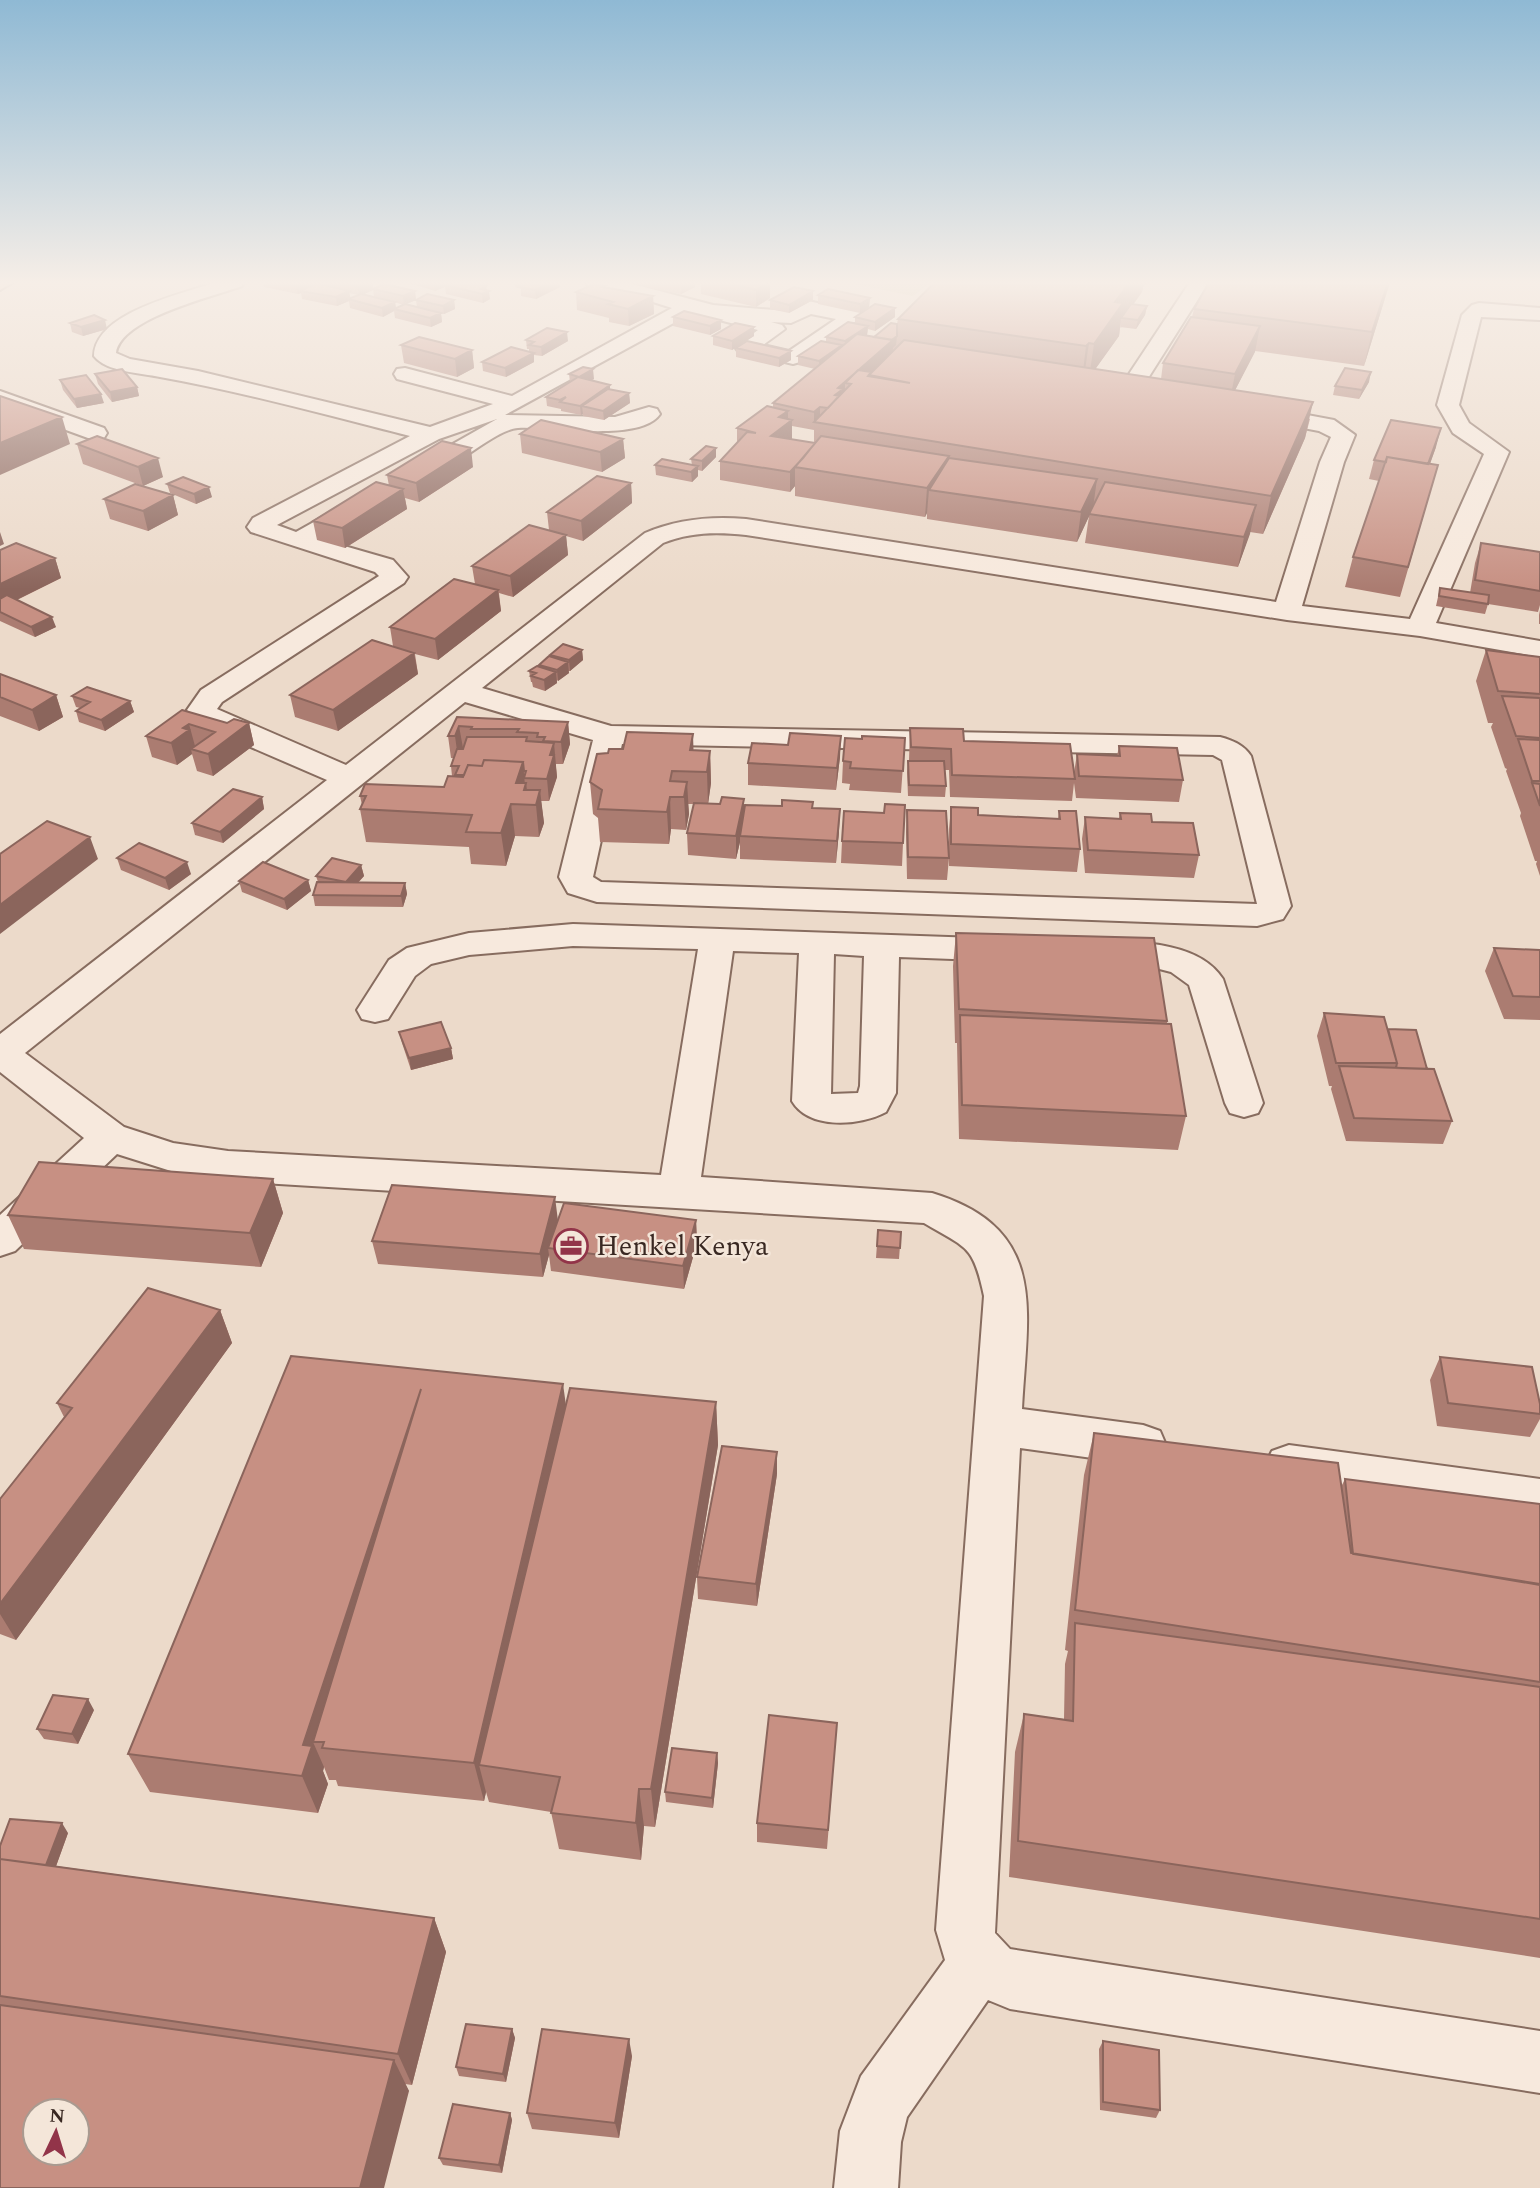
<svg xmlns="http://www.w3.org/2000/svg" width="1540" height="2188" font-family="Spectral,serif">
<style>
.green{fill:#cac59e}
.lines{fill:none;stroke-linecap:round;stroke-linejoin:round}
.minor-casing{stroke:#876c5f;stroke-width:4}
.major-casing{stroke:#563b33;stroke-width:4}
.minor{fill:#f7e9dd;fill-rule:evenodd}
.major{fill:#ebc6a5;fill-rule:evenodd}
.wall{fill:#ab7c71;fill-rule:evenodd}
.shaded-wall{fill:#8b655c}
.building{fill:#c79083;stroke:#8b655c;stroke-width:2;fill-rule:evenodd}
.labels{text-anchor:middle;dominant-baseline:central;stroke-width:5;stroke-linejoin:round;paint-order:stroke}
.poi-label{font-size:28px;fill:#392822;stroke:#f4e6d9;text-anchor:start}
</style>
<rect width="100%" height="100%" fill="#ecdaca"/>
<path class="green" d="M845 282H931L913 296Z"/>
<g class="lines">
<g class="minor-casing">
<path id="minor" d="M216 282H244L242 286C212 297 121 318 116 353L130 359 198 371 430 427 493 404 397 379 394 374 397 369 405 368 512 396 672 308 631 295 588 286 586 282H625L713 305 787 311 808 301 860 312 863 316 800 362 793 364 738 351 735 347 758 330 692 313 505 415 615 417 649 407 657 409 660 414C640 443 550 426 518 428 490 430 441 484 412 477L408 472 412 467 497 419 439 439 277 525 296 532 353 500 362 498 371 500 374 505 371 510 320 539 393 560 408 577 404 583 222 702 217 709 346 765 645 533C678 519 710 516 746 519L1276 602 1320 462 1331 437 1319 431 1251 418 1248 413 1251 408 1259 406 1334 420 1355 435 1344 462 1302 606 1410 619 1484 454 1453 433 1437 405 1462 315 1472 305 1479 303 1540 308V320L1481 317 1459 405 1469 423 1509 452 1436 623 1540 641V657L1420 636 1287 620 746 535C717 532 690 532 663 543L482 688 611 726 1220 737C1232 740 1244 745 1251 756L1291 906 1283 919 1257 926 597 902 568 893 559 877 593 740 465 702 25 1053 124 1127 173 1143 228 1151 661 1175 698 949 573 946 469 955 431 964 415 976 388 1019 375 1022 362 1019 357 1010 389 960 407 948 469 933 573 924 1006 939 1018 942 1024 950 1018 958 1006 961 899 957 896 1093 886 1112C860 1126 809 1130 792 1101L799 953 733 951 701 1177 932 1193C1050 1229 1027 1311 1022 1409L1143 1425 1160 1431 1166 1445 1160 1459 1143 1465 1020 1448 995 1933 1010 1949 1540 2031V2093L1010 2009 988 2000 907 2117 901 2142 898 2188H834L840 2131 861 2076 945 1960 936 1930 984 1296C973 1245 968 1249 924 1223L228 1181 171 1171 117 1154 15 1251 0 1256V1215L84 1138 0 1072V1034L327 780 200 725 187 710 201 690 379 576 375 572 251 532 247 527 253 518 410 436C327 415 244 392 160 377 141 373 106 372 94 356 95 312 183 294 216 282ZM811 314 836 319 789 351 763 345 785 329 782 325 771 322 791 323ZM622 744 1213 755 1222 760 1257 904 601 882 593 877ZM834 954 864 956 860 1086 858 1093 831 1094Z
M1190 282H1209L1145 383 1151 392 1176 397 1179 402 1176 407 1168 409 1135 402 1123 383Z
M0 391 104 428 107 433 104 438H88L0 406Z
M1105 941C1143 942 1200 943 1223 979L1263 1103 1258 1113 1244 1117 1230 1113 1225 1103 1189 985 1171 972 1140 964 1105 963 1093 960 1087 952 1093 944Z
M1289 1445 1540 1479V1521L1289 1485 1272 1479 1265 1465 1272 1451Z"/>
</g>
<g class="major-casing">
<path id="major" d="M0 282H13L0 290Z"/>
</g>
<use href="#minor" class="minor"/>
<use href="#major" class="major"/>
</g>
<path class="wall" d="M263 282H324L320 284 328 286V282H372L373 290 364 294 374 297 373 289 415 291 416 300 406 304 417 307 416 300H454L455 309 444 314H441L442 322 431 327 395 318 394 311 383 317 350 308 349 301 337 306 302 299 301 293 298 294 264 287ZM349 293 358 295 350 299ZM395 302 403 305 396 308Z
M405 282H445L446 285 452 282H491L485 286 490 299 483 303 446 294 445 287 435 291Z
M509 282H560V287L536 299 521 296V289L515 287 514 283Z
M627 282H695V287L681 294 627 283Z
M701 282H770V298L756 307 701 294Z
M935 282H1147L1143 287 1142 292 1133 305 1147 306 1145 315 1136 329 1120 327 1121 321 1119 336 1095 369 1161 379 1163 363 1192 317 1194 309 1390 282 1364 366 1255 351 1235 390 1310 419 1305 438 1263 534 1250 532 1238 567 1085 543 1089 516 1077 542 927 519V513L925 517 795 496V486L790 492 720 480V461L737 443V428L773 407V403L815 369 798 365V356L826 342V337L855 324V317H895L875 331 868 329 867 335 874 337 897 324 898 319ZM792 426 814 430V443L792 439Z
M605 286V288L653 296 654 314 629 326 609 322V318L577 310 576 292Z
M813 291V300L789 313 770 309V300Z
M818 295 870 298 869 307 860 313 818 304Z
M673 317 721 320V329L710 335 673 326Z
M70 323 107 329 83 336 72 332Z
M754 327V336L732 350 713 345V336Z
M526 340 568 341 542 356 534 355V362L506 377 483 371 482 362 529 352V349H527Z
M401 345 472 350 474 368 457 377 404 363Z
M736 348 791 351V360L779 367 736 357Z
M95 374 137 387 139 396 112 402 98 384Z
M569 374 594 379 590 380 610 385V389L629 393 630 403 604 420 583 416V414L581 415 561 411V409L547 406 546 397 570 382Z
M60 380 104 403 77 408 63 390Z
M1369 382 1359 399 1333 395 1335 386Z
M520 434 623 439 625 458 602 472 522 453Z
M97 436 163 477 143 486 83 464 77 444Z
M1436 447 1430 464 1438 465 1400 597 1345 587 1353 557 1379 481 1369 479 1374 460Z
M716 457 702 471 698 470V476L692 482 656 475 655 465H692L691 459Z
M473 467 419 502 405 498 407 509 345 548 317 540 313 521 389 486 387 475Z
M631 483 632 503 583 541 566 536 568 555 513 597 499 593 501 611 438 660 415 654 418 674 338 731 295 717 290 695 393 646 390 627 475 584 472 566 549 530 547 512Z
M167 484 212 497 196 504 170 493Z
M173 495 178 515 148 531 110 519 104 499Z
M1481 543 1540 552V605L1538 612 1488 604 1485 614 1436 606 1440 588 1470 593 1475 563Z
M0 550 55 558 61 578 17 600 56 627 35 637 0 621Z
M1540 610V624H1539V615Z
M582 650 583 660 570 671H568L569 673 558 681 557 680V683L545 691 533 687 532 682H531L529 671 539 667V665L550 657V655Z
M1486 650 1540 657V876L1536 864 1537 861H1535L1520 816 1521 813 1506 771 1507 769 1505 768 1491 727 1493 723H1488L1476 681Z
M0 674 56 695 63 717 39 731 0 716Z
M72 696 130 701 134 712 105 731 79 722 76 711 80 708 76 707Z
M182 710 227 723H249L254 745 213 776 197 771 192 754 177 765 152 757 146 736Z
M457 717 568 722 570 744 563 764H556V768L557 777 549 801H541L544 823 539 837 515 836 506 866 471 864 469 847 366 842 360 809 362 805 360 796 444 787 452 776 451 766 453 758H451L448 736Z
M910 728 964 741 1074 773 1077 754 1117 756 1119 746 1183 780 1179 802 1076 798 1074 783 1072 801 950 797 949 770H945L946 786 945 797 908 796 907 772 908 761H909Z
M693 734V750L710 751 711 783 708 804 744 810 813 808 839 831 836 863 740 859V842L736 859 688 855 687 833 694 804H688L689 814 686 830 671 829 669 844 600 842 598 818 593 814 590 782 608 753Z
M905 738 901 793 849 790 850 784 842 783 843 761 862 739Z
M840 757 836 790 748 785V763Z
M262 797 264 809 223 843 195 835 192 823Z
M951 807 978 815 1058 819 1059 811 1080 849 1077 872 949 866V829Z
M907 810 949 858 947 880 907 879 906 832Z
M1120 813 1152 822 1199 855 1194 878 1085 873 1082 839 1085 817 1119 818Z
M842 841 903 843 902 866 841 863Z
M117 858 191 874 169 890 121 870Z
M361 865 364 876 358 883H405L407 894 403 907 315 906 313 895 318 882 316 876Z
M308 880 311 891 287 910 242 892 239 881Z
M956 933 1167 1021V1024L1186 1116 1178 1150 959 1139 957 1043H955L953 966Z
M1494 948 1540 950V1020L1504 1019 1485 971Z
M1324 1013 1388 1029 1427 1069 1452 1121 1443 1144 1346 1141 1331 1089 1332 1086H1329L1317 1036Z
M399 1032 451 1048 453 1059 411 1070 402 1043Z
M273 1179 283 1213 261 1267 24 1249 8 1215Z
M558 1220H696L697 1243 684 1289 551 1271 549 1255 543 1277 378 1264 372 1241Z
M878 1230 901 1232 899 1259 876 1258Z
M220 1310 232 1343 16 1640 0 1634V1499L64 1417 57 1403Z
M1440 1357 1540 1404V1419L1530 1437 1437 1426 1430 1380Z
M716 1402 718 1445 655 1827 644 1826 641 1860 559 1849 551 1812 489 1802 486 1792 484 1801 338 1786 336 1780H329L324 1767 323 1771 328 1784 318 1813 150 1792 128 1754 566 1404Z
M1094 1433 1341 1487 1345 1479 1540 1504V1958L1009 1877 1015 1752 1024 1714 1064 1719 1065 1664 1068 1651 1065 1650 1084 1475Z
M777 1474 757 1606 698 1599 697 1577Z
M94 1710 78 1744 44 1739 37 1729Z
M837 1723 827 1849 757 1842V1823Z
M717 1753 718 1763 713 1808 666 1802 665 1792Z
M68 1833 56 1866 434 1918 446 1952 412 2085 405 2084 409 2091 0 2188V1846Z
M512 2029 515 2038 506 2082 459 2076 456 2067Z
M1103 2041 1160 2110 1156 2118 1100 2110 1099 2049Z
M632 2056 619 2138 532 2129 527 2113Z
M510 2113 512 2120 502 2173 443 2165 439 2158Z"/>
<path class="shaded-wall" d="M304 282H308L310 289 300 291 301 293 298 294 296 286Z
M372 282 373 290 360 296 358 287Z
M434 282H445L446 286 435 291Z
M483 282H491L483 287Z
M551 282H560V287L536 299 535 290Z
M681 282H695V287L681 294Z
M769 282H770V298L756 307V290Z
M1130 282H1147L1143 287 1142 292 1123 318H1121L1119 336 1089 378 1094 344 1115 302Z
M1388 282H1390L1364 366 1372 332Z
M486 286 487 292 489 291 490 299 483 303 481 289Z
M349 291 351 300 348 299 349 301 337 306 336 297Z
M415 291 416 300 404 305 403 296Z
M813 291V300L789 313V305Z
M653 296 654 314 629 326 628 309Z
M870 298 869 307 860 313V304Z
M454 300 455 309 444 314 443 306Z
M395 302 396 309H394V311L383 317 382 308Z
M1147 306 1145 315 1136 329 1138 320Z
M895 308V317L875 331V322Z
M441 313 442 322 431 327 430 318Z
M105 320 107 329 83 336 81 327Z
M721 320V329L710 335V326Z
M868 326 867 335 845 350V341Z
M1260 326 1255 352 1230 400 1235 374Z
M754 327V336L732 350V341Z
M567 332 568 341 542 356 541 347Z
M897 336 896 345 893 348 892 358 869 375 868 409 851 384 845 383V399L835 395 838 388Z
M1089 343 1084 377 1082 380 1086 346Z
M842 345 819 370V361Z
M472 350 474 368 457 377 455 359Z
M791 351V360L779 367V358Z
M534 353V362L506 377 505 368Z
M593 369 594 379 580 386 579 377Z
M1371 372 1369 382 1359 399 1362 390Z
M610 385V395L582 406 583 414 581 415 580 406Z
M137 387 139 396 112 402 110 392Z
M629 393 630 403 604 420 603 411Z
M101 394 104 403 77 408 74 399Z
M1313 402 1305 438 1263 534 1271 496Z
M820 407V423L814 422V430V412Z
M788 411V423L792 420V439L771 436 779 417Z
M62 417 70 444 0 475V443Z
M1441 428 1436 447 1421 488 1427 469Z
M623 439 625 458 602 472 600 452Z
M816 443 795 467V486L790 492V472Z
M471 448 473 467 419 502 416 483Z
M716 448V457L702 471V461Z
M949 456 947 484 929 490 927 513 925 517 927 488Z
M158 458 163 477 143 486 138 467Z
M698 466V476L692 482 691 472Z
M1097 479 1093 508 1077 542 1081 512Z
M631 483 632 503 583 541 581 521Z
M209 487 212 497 196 504 194 494Z
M403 489 407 509 345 548 342 528Z
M173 495 178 515 148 531 143 511Z
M1256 505 1250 534 1238 567 1244 537Z
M0 532 4 544 0 546Z
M566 535 568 555 513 597 510 576Z
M55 558 61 578 0 608V584Z
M498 590 501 611 438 660 435 639Z
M52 617 56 627 35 637 31 627Z
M582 650 583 660 570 671 569 660Z
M414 653 418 674 338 731 333 710Z
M568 662 569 673 558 681 557 670Z
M556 672 557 683 545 691 544 680Z
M56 695 63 717 39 731 32 710Z
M130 701 134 712 105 731 101 720Z
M568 722 570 744 563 764 561 742Z
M249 723 254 745 213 776 208 754Z
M189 724 195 746 193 747 194 750 191 749 192 754 177 765 171 743 183 728Z
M459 726 463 748 458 758 455 736Z
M693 734 694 766 690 750Z
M841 736 840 757 836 790 837 768Z
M554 743 557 777 549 801 547 779 550 755Z
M710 751 711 783 708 804 707 772Z
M523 762 525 786 526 783 529 805 516 783Z
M687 782 689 814 686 830 684 797Z
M540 790 544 823 539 837 536 805Z
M262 797 264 809 223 843 220 832Z
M670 797 671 829 669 844 667 812Z
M744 799V821L740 836V842L736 859V836Z
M511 804 515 836 506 866 501 833Z
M840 809 839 831 836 863 837 841Z
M90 837 98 859 0 934V905Z
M187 862 191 874 169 890 165 878Z
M361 865 364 876 348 893 346 882Z
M308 880 311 891 287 910 284 899Z
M405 883 407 894 403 907 401 896Z
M451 1048 453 1059 411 1070 409 1058Z
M273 1179 283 1213 261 1267 250 1233Z
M555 1197 558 1221 548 1248 549 1255 543 1277 540 1254Z
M696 1220 697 1243 684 1289 683 1266Z
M220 1310 232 1343 16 1640 0 1614V1604Z
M563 1384 569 1427 479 1765 486 1792 484 1801 474 1763Z
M421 1389 324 1742H313L324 1767 323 1771 328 1784 318 1813 302 1776 303 1745Z
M716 1402 718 1445 655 1827 651 1789Z
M777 1452V1474L757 1606 756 1584Z
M88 1699 94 1710 78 1744 72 1734Z
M717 1753 718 1763 713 1808 712 1798Z
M639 1789 644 1826 641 1860 636 1823Z
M62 1823 68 1833 50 1883 43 1873Z
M434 1918 446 1952 412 2085 398 2054Z
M512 2029 515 2038 506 2082 503 2074Z
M629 2039 632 2056 619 2138 615 2123Z
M394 2060 409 2091 384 2188H360Z
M510 2113 512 2120 502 2173 499 2165Z"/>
<path class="building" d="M280 282H304L296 286Z
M339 282H370L358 287Z
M452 282H469L486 286 481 289 489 291 482 294 445 285Z
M530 282H551L535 290 520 287Z
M724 282H769L756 290Z
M935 282H1130L1115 302 1123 303 1094 344 1089 343 1086 346 898 319Z
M1209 282H1388L1372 332 1194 309Z
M317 283 349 291 336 297 300 291Z
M384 284 415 291 403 296 373 289Z
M594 284 605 286 603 287 653 296 628 309 608 304 613 302 576 292Z
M794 287 813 291 789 305 770 300Z
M828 289 870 298 860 304 818 295Z
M361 294 395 302 382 308 348 299Z
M427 294 454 300 443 306 416 300Z
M405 304 441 313 430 318 394 309Z
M875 304 895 308 875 322 855 317Z
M1131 304 1147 306 1138 320 1121 318Z
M684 311 721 320 710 326 673 317Z
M94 315 105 320 81 327 70 323Z
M1191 317 1260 326 1235 374 1163 363Z
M848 322 868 326 845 341 826 337Z
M735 323 754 327 732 341 713 336Z
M891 323 897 324V336L892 340 874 337Z
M547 328 567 332 541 347 529 345 534 342 526 340Z
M857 334 893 340 838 388 843 389 835 395 839 396 828 408 820 407 814 412 773 403Z
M419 337 472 350 455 359 401 345Z
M904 340 1313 402 1271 496 814 422 851 384 845 383 858 370 871 372 868 376 910 383 869 375Z
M747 341 791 351 779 358 736 348Z
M821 341 842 345 819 361 798 356Z
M511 347 534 353 505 368 482 362Z
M583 367 593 369 579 377 569 374Z
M1345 368 1371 372 1362 390 1335 386Z
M122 369 137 387 110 392 95 374Z
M86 375 101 394 74 399 60 380Z
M578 377 610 385 580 406 560 402 566 397 560 400 546 397Z
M608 389 629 393 603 411 582 406Z
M0 396 62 417 0 443Z
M767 406 788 411 779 417 792 420 771 436 815 443 803 458 790 472 720 461 747 432 756 433 737 428Z
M541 420 623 439 600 452 520 434Z
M1391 420 1441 428 1428 464 1387 457 1386 462 1374 460Z
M97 436 158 458 138 467 77 444Z
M821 436 949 456 927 488 795 467Z
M442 441 471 448 416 483 387 475Z
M706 446 716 448 702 461 691 459Z
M1387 457 1438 465 1408 567 1353 557Z
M949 458 1097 479 1081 512 929 490Z
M662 459 698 466 691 472 655 465Z
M597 476 631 483 581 521 547 512Z
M183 477 209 487 194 494 167 484Z
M376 482 403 489 342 528 313 521Z
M1105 482 1256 505 1244 537 1089 514Z
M135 484 173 495 143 511 104 499Z
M529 525 566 535 510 576 472 566Z
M16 543 55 558 0 584V550Z
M1481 543 1540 552V591L1475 580Z
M454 579 498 590 435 639 390 627Z
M1440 588 1489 595 1488 604 1439 596Z
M7 595 52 617 31 627 0 612V599Z
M372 640 414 653 333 710 290 695Z
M563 644 582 650 569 660 550 655Z
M1486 650 1540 657V694L1498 691Z
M549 656 568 662 557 670 539 665Z
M537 666 556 672 544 680 531 676 536 673 529 671Z
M0 674 56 695 32 710 0 697Z
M87 687 130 701 101 720 76 711 90 702 72 696Z
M1502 696 1540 698V738L1516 736Z
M182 710 227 723 234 719 249 723 208 754 191 749 215 732 189 724 183 728 189 730 171 743 146 736Z
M457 717 568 722 561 742 543 741 545 737H537L538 733 517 732 519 729H471L472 727 459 726 455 736H448Z
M910 728 963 729 964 741 1070 744 1075 779 952 775 951 749 911 747Z
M627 732 693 734 690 750 710 751 707 772 672 771 670 781 687 782 684 797H670L667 812 598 809 602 790 590 782 597 754 608 753 609 749H623Z
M790 733 841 736 837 768 748 763 752 743 788 745Z
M862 736 905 738 903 771 850 768 851 762 843 761 845 738 862 739Z
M467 737H527L526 741 554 743 550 755H554L547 779 524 778 526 771H524L523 762 484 760 482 766 468 765 464 775H455L459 766H451L457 749H463Z
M1518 739 1540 740V781H1532Z
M1119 746 1177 748 1183 780 1079 776 1077 754 1120 756Z
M484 760 523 762 516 783H526L524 790H540L536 805 511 804 501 833 466 832 472 815 360 809 366 796H360L365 784 444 787 448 776 463 777 468 765 482 766Z
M908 761H944L946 786 909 785Z
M1532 783 1540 784V806Z
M233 789 262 797 220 832 192 823Z
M722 797 744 799 736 836 687 833 694 803 720 804Z
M782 800 813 802 812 808 840 809 837 841 740 836 745 805 782 806Z
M885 804 905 805 903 843 842 841 844 811 884 813Z
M951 807 978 808V815L1060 819 1059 811H1076L1080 849 951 844Z
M907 810 946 811 949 858 908 857Z
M1120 813 1151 814 1152 822 1193 823 1199 855 1088 850 1085 817 1121 819Z
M47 821 90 837 0 905V854Z
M139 843 187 862 165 878 117 858Z
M332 858 361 865 346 882 316 876Z
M263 862 308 880 284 899 239 881Z
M317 882 405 883 401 896 313 895Z
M956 933 1154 938 1167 1021 959 1009Z
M1494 948 1540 950V997L1513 996Z
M1324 1013 1384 1017 1397 1063H1336Z
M960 1015 1171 1024 1186 1116 962 1105Z
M441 1022 451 1048 409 1058 399 1032Z
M1388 1029 1416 1030 1427 1069 1396 1068 1397 1063Z
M1339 1066 1434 1069 1452 1121 1354 1118Z
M39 1162 273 1179 250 1233 8 1215Z
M392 1185 555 1197 540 1254 372 1241Z
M564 1203 696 1220 683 1266 548 1248Z
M878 1230 901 1232 900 1248 877 1246Z
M148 1288 220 1310 0 1604V1499L72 1408 57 1403Z
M291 1356 563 1384 474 1763 322 1748 324 1742H313L421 1389 303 1745 312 1746 302 1776 128 1754Z
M1440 1357 1532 1367 1540 1404V1414L1448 1403Z
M570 1388 716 1402 651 1789H639L636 1823 551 1813 560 1777 479 1765Z
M1094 1433 1338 1463 1351 1553 1540 1585V1682L1075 1610Z
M722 1446 777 1452 756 1584 697 1577Z
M1345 1479 1540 1504V1584L1353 1554Z
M1075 1623 1540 1687V1919L1018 1841 1024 1714 1073 1721Z
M53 1695 88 1699 72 1734 37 1729Z
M769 1715 837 1723 828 1830 757 1823Z
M672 1748 717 1753 712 1798 665 1792Z
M10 1819 62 1823 46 1865 0 1859V1846Z
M0 1859 434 1918 398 2054 0 1996Z
M0 2005 394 2060 360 2188H0ZM35 2111H77V2153H35Z
M466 2024 512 2029 503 2074 456 2067Z
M542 2029 629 2039 615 2123 527 2113Z
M1103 2041 1159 2050 1160 2110 1103 2102Z
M453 2104 510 2113 499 2165 439 2158Z"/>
<linearGradient id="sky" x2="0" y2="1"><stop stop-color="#8fb9d4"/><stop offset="0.48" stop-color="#f6eee7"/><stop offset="1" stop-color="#f6eee7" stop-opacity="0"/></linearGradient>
<rect width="1540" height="589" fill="url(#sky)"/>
<defs>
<g id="office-ring" transform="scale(1.75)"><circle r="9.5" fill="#f4e6d9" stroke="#923449" stroke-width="1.5"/><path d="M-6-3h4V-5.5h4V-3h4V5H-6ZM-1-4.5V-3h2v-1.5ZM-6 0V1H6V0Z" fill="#923449"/></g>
</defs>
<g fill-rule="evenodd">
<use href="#office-ring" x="571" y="1246"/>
</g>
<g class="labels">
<g class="poi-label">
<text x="596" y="1246">Henkel Kenya</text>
</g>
</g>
<g transform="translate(56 2132) rotate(4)"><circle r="33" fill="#f4e6d9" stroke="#a99a90" stroke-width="2"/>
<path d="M0-5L12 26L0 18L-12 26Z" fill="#923449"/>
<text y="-10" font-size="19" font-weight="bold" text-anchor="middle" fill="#392822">N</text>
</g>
</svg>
